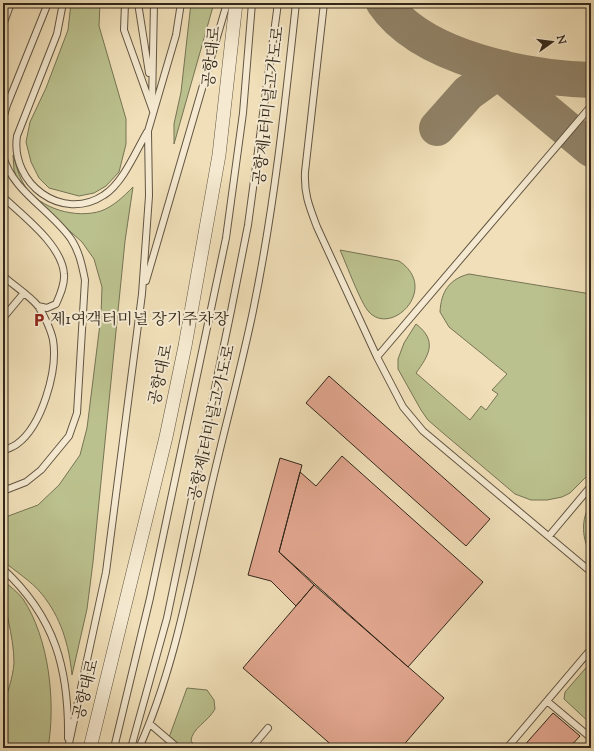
<svg xmlns="http://www.w3.org/2000/svg" width="594" height="751" font-family="'Sorts Mill Goudy','Noto Serif KR',serif">
<style>
.green{fill:#bbc18e;stroke:#767454}
.lines{fill:none;stroke-linecap:round;stroke-linejoin:round}
.taxiway{stroke:#918369;stroke-width:36}
.building{fill:#e2a790;stroke:#32271a}
.service-casing{stroke:#625542;stroke-width:8}
.minor-casing{stroke:#625542;stroke-width:14}
.service{stroke:#f5ead1;stroke-width:6}
.minor{stroke:#f5ead1;stroke-width:13}
.labels{text-anchor:middle;dominant-baseline:central;stroke-width:4;stroke-linejoin:round;paint-order:stroke}
.street-label{font-size:16px;fill:#32271a;stroke:#f5ead1}
.poi-label{font-size:16px;fill:#32271a;stroke:#f5ead1;text-anchor:start}
</style>
<rect width="100%" height="100%" fill="#f0dfb8"/>
<filter id="stains"><feTurbulence type="fractalNoise" baseFrequency=".005" numOctaves="4"/><feColorMatrix values="0 0 0 0 .2 0 0 0 0 .09 0 0 0 0 .02 0 0 0 .5 -.17"/></filter>
<radialGradient id="worn" r=".72"><stop offset=".6" stop-color="#630" stop-opacity="0"/><stop offset="1" stop-color="#630" stop-opacity=".3"/></radialGradient>
<path class="green" d="M71 3H100L99 26 126 119V144L119 172 106 186 94 193 79 196 49 188 39 178 31 162 26 142 30 122 46 88 68 30Z
M191 3H214L174 144V124L181 92Z
M13 155C16 165 19 177 25 186 40 209 76 219 101 211 114 206 123 197 133 187L125 241 93 562 87 609 72 675C69 645 61 617 41 593 31 581 15 571 3 561V518L38 505 59 485 80 455 87 428 101 316 102 287 94 259 82 242 63 225 42 210 19 184 14 170Z
M340 250 399 261C440 288 392 337 369 312 361 304 346 263 340 250Z
M469 274 591 294V472L570 493 562 497 547 500H531L515 494 443 433 428 420 421 410 398 369V359L404 343 416 324C438 341 429 355 416 373L470 420 481 406 486 410 498 394 492 390 507 374 449 327 440 312C441 292 449 279 469 274Z
M591 503V555C582 539 580 520 591 503Z
M3 580C9 586 18 592 23 599 49 638 56 702 48 748H3C3 736 0 720 3 708 7 693 13 678 14 663 14 634 3 608 3 580Z
M591 662V724L564 699 565 692Z
M187 688 207 690 214 700 215 709C208 722 192 728 191 741L198 748H172L167 743Z"/>
<g class="lines">
<path class="taxiway" d="M384 3C422 59 528 78 591 80
M495 69 591 149
M437 128 468 93 503 68"/>
</g>
<path class="building" d="M329 376 490 519 466 546 306 403Z
M342 456 483 582 408 667 279 552 300 472 316 486Z
M280 458 302 465 279 552 314 585 296 606 271 581 248 575Z
M314 585 444 698 401 748H335L243 668Z
M553 713 580 736 569 748H522Z"/>
<g class="lines">
<g class="service-casing">
<path id="service" d="M63 3 57 34 17 136C10 183 62 223 104 195 123 183 136 151 147 132
M125 3 124 30 153 111
M138 3 149 73
M324 3 305 172C304 194 309 206 317 227L377 357 403 407 423 431 591 572
M3 25 11 3
M152 104 154 3
M3 119 7 105 48 3
M3 156C13 192 50 209 71 239 79 251 82 265 85 280L77 413 69 436 41 470 26 482 3 491
M3 197C23 216 62 245 64 274 65 284 60 295 56 304L47 308 38 306
M3 276C13 285 30 296 38 306 44 315 51 330 53 340 58 370 42 426 17 444 13 447 7 449 3 451
M146 281 227 3
M3 318 23 294
M377 357 591 106
M549 536 591 486
M3 569C55 617 69 669 68 738
M3 646V652
M547 701 591 738
M150 724 178 748
M68 748 106 572 142 294 149 196 148 131 176 35 181 3
M114 748 150 598 226 238 243 113 252 3
M131 748 167 618 231 311 248 225 278 3
M139 748C174 670 189 584 208 501 222 437 240 374 253 311 274 209 285 106 296 3
M254 748 252 747 268 728
M507 748 591 649"/>
</g>
<g class="minor-casing">
<path id="minor" d="M90 748 166 437 185 346 219 155 236 3"/>
</g>
<use href="#service" class="service"/>
<use href="#minor" class="minor"/>
</g>
<defs>
<g id="parking-bare" transform="scale(1.08)"><path d="M-3.5-5.5H1a3.5 3.5 0 0 1 0 7H-1V5.5H-3.5ZM-1-3.4V-.6H.8a1.4 1.4 0 0 0 0-2.8Z" fill="#8f2418" stroke="#f5ead1" stroke-width="2.5" paint-order="stroke"/></g>
</defs>
<g fill-rule="evenodd">
<use href="#parking-bare" x="39" y="320"/>
</g>
<g class="labels">
<g class="street-label">
<text transform="translate(213 57) rotate(-84)">공항대로</text>
<text transform="translate(270 106) rotate(-83)">공항제1터미널고가도로</text>
<text transform="translate(162 375) rotate(-78)">공항대로</text>
<text transform="translate(213 423) rotate(-77)">공항제1터미널고가도로</text>
<text transform="translate(87 690) rotate(-76)">공항대로</text>
</g>
<g class="poi-label">
<text x="50" y="320">제1여객터미널 장기주차장</text>
</g>
</g>
<rect width="594" height="751" fill="none" stroke="#f0dfb8" stroke-width="16"/>
<rect x="4" y="4" width="586" height="743" fill="none" stroke="#32271a" stroke-width="2"/>
<rect x="8" y="8" width="578" height="735" fill="none" stroke="#32271a"/>
<g transform="translate(552 42) rotate(76)" stroke="#f5ead1" stroke-width="3" paint-order="stroke">
<path d="M0-3L7 15L0 10L-7 15Z" fill="#32271a"/>
<text y="-6" font-size="11" font-weight="bold" text-anchor="middle" fill="#32271a">N</text>
</g>
<rect width="100%" height="100%" filter="url(#stains)"/>
<rect width="100%" height="100%" fill="url(#worn)"/>
</svg>
